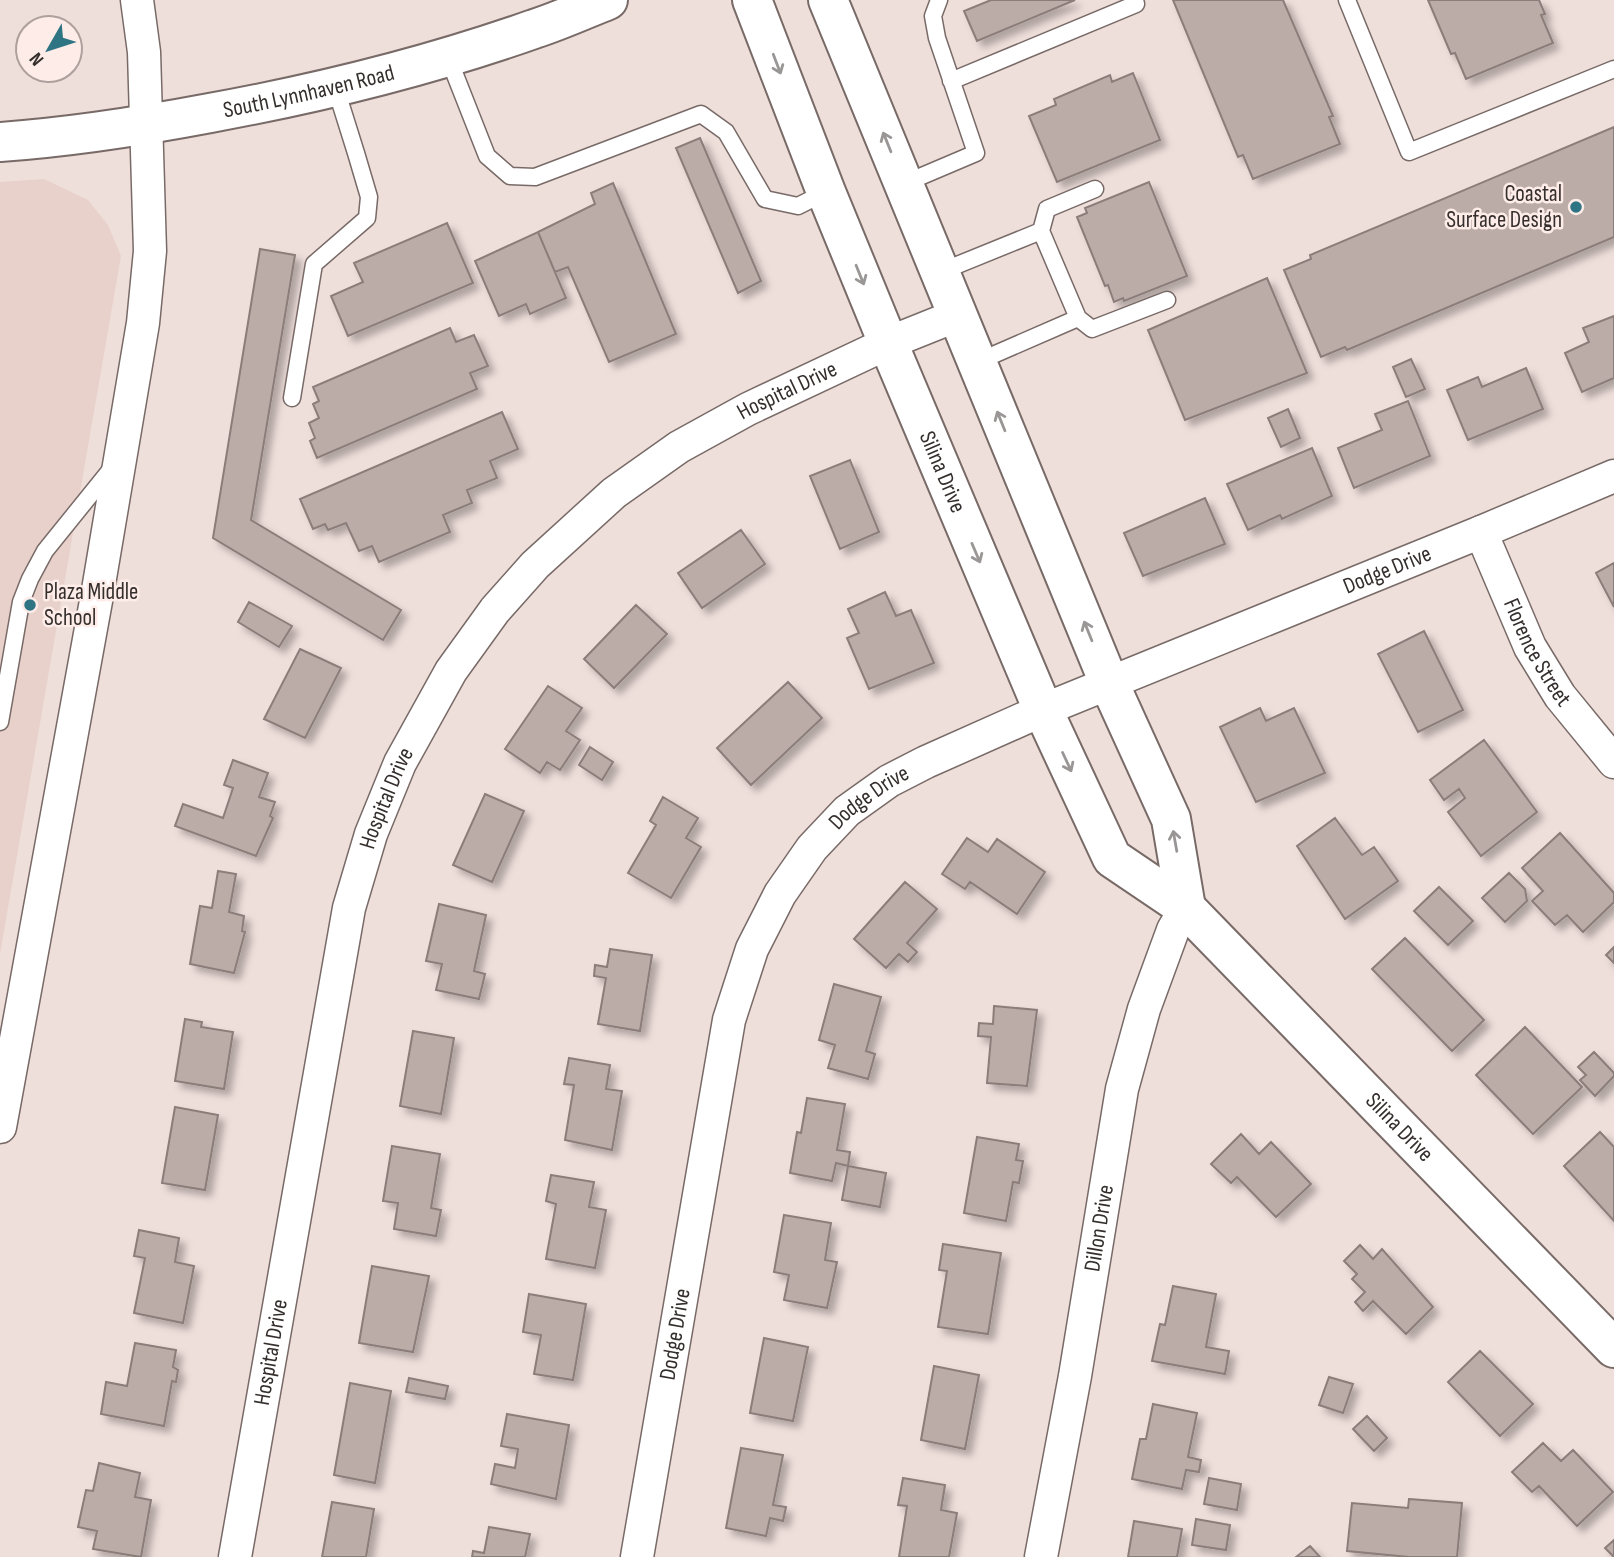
<svg xmlns="http://www.w3.org/2000/svg" width="1614" height="1557" font-family="'Sofia Sans Condensed',sans-serif">
<style>
.built{fill:#e8d1ca}
.building{fill:#bbaca8;stroke:#8b7d79;stroke-width:2;filter:url(#shadow)}
.lines{fill:none;stroke-linecap:round;stroke-linejoin:round}
.lane-casing{stroke:#786a67;stroke-width:19}
.street-casing{stroke:#786a67;stroke-width:35}
.secondary-casing{stroke:#786a67;stroke-width:42}
.lane{stroke:#fff;stroke-width:16}
.street{stroke:#fff;stroke-width:32}
.secondary{stroke:#fff;stroke-width:38}
.oneway{stroke:#9a9696}
.poi-dot{fill:#2f7483;stroke:#fdece8;stroke-width:2.5}
.labels{text-anchor:middle;dominant-baseline:central;stroke-width:5;stroke-linejoin:round;paint-order:stroke}
.street-label{font-size:23px;fill:#342e2c;stroke:#fdece8}
.poi-label{font-size:23px;fill:#342e2c;stroke:#fdece8;text-anchor:end}
</style>
<defs>
<filter id="shadow"><feDropShadow dx="6" dy="6" stdDeviation="3.5" flood-color="#0004"/></filter>
</defs>
<rect width="100%" height="100%" fill="#efdfdb"/>
<path class="built" d="M44 179 88 200 108 225 121 256 0 954V182Z"/>
<path class="building" d="M991 0H1075L977 41 964 11Z
M1173 0H1283L1333 116 1329 117 1340 144 1253 179 1243 155 1238 157Z
M1428 0H1539L1545 14 1541 15 1553 43 1466 79 1455 53 1451 54Z
M1133 73 1160 140 1057 182 1029 116 1056 105 1054 99 1110 75 1112 82Z
M1614 127V237L1347 350 1345 347 1321 357 1284 270 1311 259 1310 255Z
M700 138 761 281 738 293 676 148Z
M1149 182 1187 276 1124 301 1123 298 1114 302 1108 285 1105 286 1077 217 1087 213 1085 208Z
M613 183 676 334 609 362 568 267 555 272 538 232 595 204 591 193Z
M447 223 473 283 348 336 331 296 363 282 354 263Z
M538 232 566 298 530 314 526 304 499 316 475 261Z
M260 249 295 255 251 520 401 610 383 640 213 538Z
M1267 278 1307 373 1185 420 1148 330Z
M1614 316V378L1582 392 1565 353 1589 342 1583 328Z
M450 328 456 342 474 335 488 366 470 373 477 389 317 458 310 441 315 438 309 423 319 418 313 404 319 401 313 387Z
M1411 359 1425 389 1406 397 1393 367Z
M1526 368 1543 409 1468 440 1447 390 1478 377 1482 387Z
M1408 401 1430 456 1354 488 1338 448 1382 430 1375 414Z
M1288 409 1300 438 1281 447 1268 418Z
M502 412 518 449 490 461 497 478 467 490 472 503 443 515 450 532 379 562 372 546 359 551 346 523 328 530 325 524 313 529 300 499Z
M1312 448 1332 496 1282 519 1280 515 1248 530 1227 484Z
M850 460 879 532 840 549 810 476Z
M1205 498 1225 544 1143 576 1124 533Z
M741 530 765 564 702 608 678 573Z
M1614 563V607L1596 573Z
M885 592 896 616 911 610 934 663 869 689 847 638 859 633 848 609Z
M249 602 292 626 279 647 238 622Z
M636 605 667 634 614 688 584 659Z
M1424 631 1463 710 1418 732 1378 654Z
M300 649 341 668 305 738 264 719Z
M788 682 822 718 751 785 717 748Z
M548 686 582 708 566 731 580 740 560 770 547 762 540 773 505 749Z
M1260 708 1266 721 1294 708 1325 773 1256 802 1220 727Z
M1484 740 1537 812 1481 856 1448 812 1465 798 1459 789 1444 800 1430 780Z
M590 747 613 762 602 780 579 765Z
M233 760 268 773 259 797 275 802 270 816 273 818 256 856 175 826 183 804 223 818 233 788 224 785Z
M485 794 524 811 492 882 453 865Z
M663 797 698 818 686 838 701 847 671 898 628 873 656 825 650 821Z
M1335 818 1362 855 1374 847 1398 881 1345 919 1297 846Z
M1560 833 1614 893V902L1583 932 1567 915 1555 925 1532 901 1543 891 1522 868Z
M967 838 988 852 997 839 1045 872 1017 914 970 882 965 889 942 874Z
M218 871 236 874 229 912 244 916 242 931 245 932 234 973 190 964 200 906 212 908Z
M1509 873 1525 889 1527 901 1505 922 1482 898Z
M905 882 937 909 907 943 917 952 908 962 899 954 886 968 854 939Z
M1439 887 1473 921 1448 945 1414 911Z
M439 904 486 915 474 971 485 974 479 999 436 990 442 964 426 961Z
M1405 938 1484 1020 1452 1051 1372 969Z
M1614 947V963L1606 955Z
M610 949 652 955 640 1031 598 1024 606 978 594 976 595 965 607 967Z
M834 984 881 997 866 1051 875 1054 868 1079 828 1068 835 1045 819 1040Z
M994 1006 1037 1010 1027 1086 987 1083 991 1037 978 1036 979 1023 993 1024Z
M185 1019 202 1022 201 1027 233 1032 224 1089 175 1081Z
M1525 1027 1582 1087 1533 1134 1476 1075Z
M413 1031 454 1038 441 1114 400 1106Z
M1594 1052 1614 1073V1076L1595 1096 1580 1080 1586 1075 1578 1067Z
M569 1058 610 1065 606 1089 622 1091 612 1150 565 1140 574 1085 564 1084Z
M807 1098 845 1104 837 1150 850 1152 848 1166 836 1163 832 1181 790 1173 797 1132 801 1133Z
M175 1107 218 1115 205 1190 162 1183Z
M1600 1132 1614 1147V1221L1564 1166Z
M1241 1134 1259 1154 1271 1142 1311 1184 1276 1217 1237 1177 1231 1183 1211 1164Z
M977 1137 1019 1144 1016 1160 1023 1161 1019 1183 1013 1182 1006 1221 964 1213Z
M392 1146 440 1154 431 1208 441 1210 436 1236 394 1229 398 1203 383 1201Z
M848 1166 886 1173 880 1207 842 1200Z
M551 1175 594 1182 589 1207 606 1210 595 1268 546 1259 556 1204 546 1201Z
M784 1215 831 1223 825 1260 837 1262 827 1308 784 1300 789 1275 774 1272Z
M139 1230 179 1238 175 1262 194 1266 183 1323 134 1313 145 1258 134 1256Z
M943 1244 1001 1253 988 1334 938 1327 947 1271 939 1270Z
M1360 1245 1373 1259 1382 1249 1433 1307 1406 1334 1373 1301 1363 1311 1355 1302 1365 1292 1352 1279 1357 1274 1344 1261Z
M372 1266 429 1276 413 1352 359 1343Z
M1173 1286 1216 1294 1206 1347 1229 1351 1225 1374 1152 1361 1160 1324 1165 1325Z
M529 1294 586 1304 573 1380 534 1374 541 1335 523 1332Z
M764 1338 808 1347 793 1421 750 1413Z
M135 1343 176 1350 173 1367 178 1370 176 1382 172 1381 164 1426 101 1414 106 1382 127 1386Z
M1480 1351 1533 1404 1500 1436 1448 1382Z
M934 1366 979 1375 965 1449 921 1440Z
M1329 1377 1353 1384 1343 1413 1319 1405Z
M409 1378 448 1386 445 1399 406 1392Z
M350 1383 391 1391 375 1483 334 1475Z
M1153 1404 1197 1413 1188 1457 1201 1460 1199 1472 1186 1470 1182 1489 1132 1479 1140 1439H1146Z
M507 1414 569 1425 556 1499 491 1484 495 1464 515 1468 518 1449 501 1446Z
M1367 1416 1387 1438 1374 1451 1353 1429Z
M1543 1443 1561 1461 1573 1450 1613 1492 1577 1526 1539 1486 1532 1492 1512 1472Z
M741 1448 783 1455 773 1505 786 1507 783 1521 770 1518 766 1536 726 1528Z
M99 1463 140 1473 135 1497 151 1500 141 1557 93 1549 97 1531 78 1527 86 1490 93 1491Z
M903 1478 945 1485 941 1510 957 1513 949 1557H899L907 1506 898 1505Z
M1209 1478 1241 1484 1237 1510 1204 1504Z
M1409 1499 1462 1503 1457 1557H1409L1347 1551 1352 1503 1408 1508Z
M332 1502 374 1509 366 1557H322Z
M1196 1519 1230 1525 1226 1550 1192 1545Z
M1134 1521 1182 1529 1177 1557H1128Z
M489 1527 530 1534 525 1557H472L473 1551 484 1553Z
M1614 1540V1557L1605 1548Z
M1310 1546 1320 1557H1296Z"/>
<g class="lines">
<g class="lane-casing">
<path id="lane" d="M1347 0 1409 152 1614 69
M448 57 487 156 510 176 535 177 701 114 726 132 765 199 798 206 826 192
M951 81 1136 4 1135 0
M903 184 976 153 937 38 933 16 939 0
M1041 231 1047 209 1095 189
M940 272 1041 231 1078 318 977 362
M1078 318 1092 329 1167 300
M292 398 314 264 367 218 369 197 356 153 335 86
M0 722 21 602 30 579 45 551 112 468"/>
</g>
<g class="street-casing">
<g id="street">
<path id="s1" d="M1481 532 1530 647 1560 696 1614 762"/>
<path d="M0 1127 98 590 143 323 150 251 144 52 137 0"/>
<path id="s2" d="M235 1557 349 908 371 834 400 763 451 671 495 610 535 565 614 493 679 447 748 409 888 343 958 315"/>
<path id="s3" d="M637 1557 729 1020 752 949 780 894 812 848 847 811 889 781 926 762 1043 710 1481 532 1614 476"/>
<path id="s4" d="M1041 1557 1075 1376 1122 1089 1144 1009 1173 930 1186 908"/>
</g>
</g>
<g class="secondary-casing">
<g id="secondary">
<path id="s5" d="M752 0 826 192 888 343 1043 710 1112 858 1186 908 1614 1348"/>
<path d="M828 0 1109 683 1171 819 1186 908"/>
<path id="s6" d="M0 142C71 137 141 126 210 113 320 93 429 66 534 29 559 21 583 10 608 0"/>
</g>
</g>
<use href="#lane" class="lane"/>
<use href="#street" class="street"/>
<use href="#secondary" class="secondary"/>
</g>
<defs><path id="oneway-shaft" d="M-6 0H5M1.5-3L5.5 0L1.5 3" fill="none" stroke-width="1.6" stroke-linecap="round" stroke-linejoin="round" transform="scale(1.75)"/></defs>
<g class="oneway">
<use href="#oneway-shaft" transform="translate(777 64) rotate(69)"/>
<use href="#oneway-shaft" transform="translate(887 142) rotate(-112)"/>
<use href="#oneway-shaft" transform="translate(860 275) rotate(68)"/>
<use href="#oneway-shaft" transform="translate(1001 421) rotate(-112)"/>
<use href="#oneway-shaft" transform="translate(976 553) rotate(67)"/>
<use href="#oneway-shaft" transform="translate(1088 631) rotate(-112)"/>
<use href="#oneway-shaft" transform="translate(1067 762) rotate(65)"/>
<use href="#oneway-shaft" transform="translate(1175 841) rotate(-100)"/>
</g>
<g class="poi-dot">
<circle cx="1576" cy="207" r="7"/>
<circle cx="30" cy="605" r="7"/>
</g>
<g class="labels">
<g class="street-label">
<text stroke="none"><textPath href="#s6" startOffset="313">South Lynnhaven Road</textPath></text>
<text stroke="none"><textPath href="#s2" startOffset="1362">Hospital Drive</textPath></text>
<text stroke="none"><textPath href="#s5" startOffset="509">Silina Drive</textPath></text>
<text stroke="none"><textPath href="#s3" startOffset="1381">Dodge Drive</textPath></text>
<text stroke="none"><textPath href="#s1" startOffset="133">Florence Street</textPath></text>
<text stroke="none"><textPath href="#s2" startOffset="775">Hospital Drive</textPath></text>
<text stroke="none"><textPath href="#s3" startOffset="814">Dodge Drive</textPath></text>
<text stroke="none"><textPath href="#s5" startOffset="1326">Silina Drive</textPath></text>
<text stroke="none"><textPath href="#s4" startOffset="334">Dillon Drive</textPath></text>
<text stroke="none"><textPath href="#s3" startOffset="226">Dodge Drive</textPath></text>
<text stroke="none"><textPath href="#s2" startOffset="208">Hospital Drive</textPath></text>
</g>
<g class="poi-label">
<text x="1562" y="194">Coastal<tspan x="1562" dy="26">Surface Design</tspan></text>
<text x="44" y="592" text-anchor="start">Plaza Middle<tspan x="44" dy="26">School</tspan></text>
</g>
</g>
<g transform="translate(49 49) rotate(231)"><circle r="33" fill="#fdece8" stroke="#ada09d" stroke-width="2"/>
<path d="M0-5L12 26L0 18L-12 26Z" fill="#2f7483"/>
<text y="-10" font-size="19" font-weight="bold" text-anchor="middle" fill="#342e2c">N</text>
</g>
</svg>
